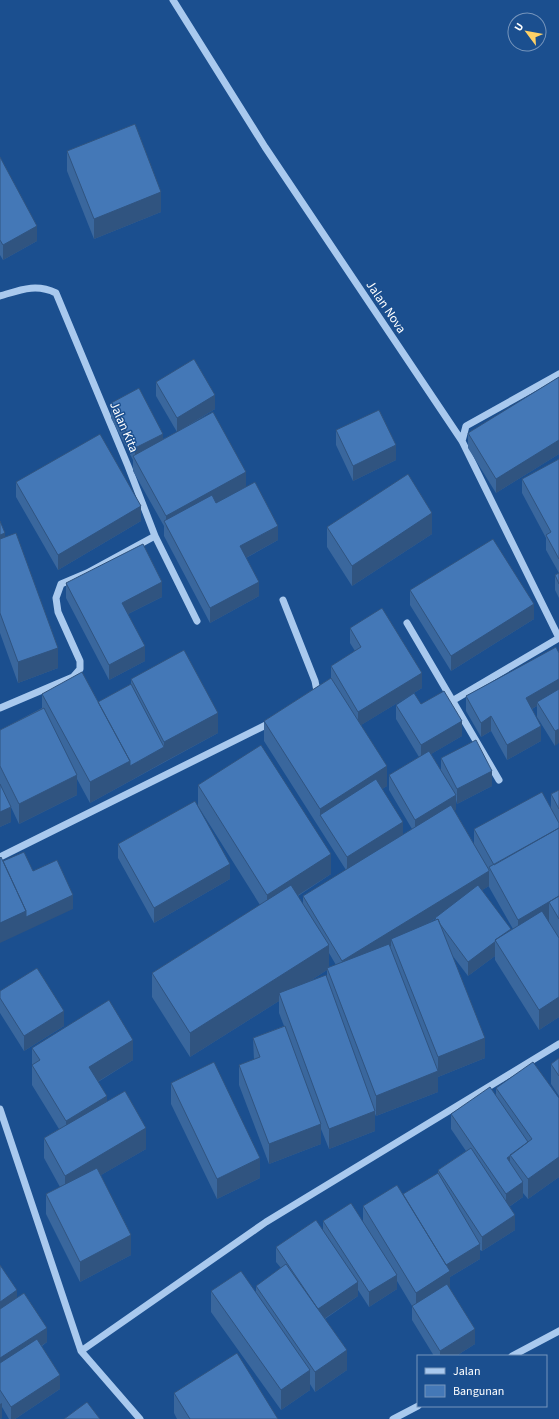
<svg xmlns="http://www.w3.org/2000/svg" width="559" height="1419" font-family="'Source Sans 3',sans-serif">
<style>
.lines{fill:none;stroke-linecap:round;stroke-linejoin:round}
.minor{stroke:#a9c9ee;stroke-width:7}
.wall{fill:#3a679d;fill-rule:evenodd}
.shaded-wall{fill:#305480}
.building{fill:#4478b7;stroke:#305480}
.labels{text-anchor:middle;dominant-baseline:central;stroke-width:3;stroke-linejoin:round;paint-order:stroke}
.street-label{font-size:13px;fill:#fff;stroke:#1b4f8f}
</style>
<rect width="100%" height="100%" fill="#1b4f8f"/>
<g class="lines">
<path class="minor" d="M173 0 265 147 462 441 559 638
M0 296C20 290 36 283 56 293L128 466 155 536 197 621
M462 441 466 426 559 374
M283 600 315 681 317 691 314 696
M407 623 499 780
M452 701 559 638
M0 708 73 677 80 669V661L58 612 56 598 61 584 87 573 155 536
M0 857 272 722
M0 1109 81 1351 140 1419
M81 1351 266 1222 559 1044
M512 1356 559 1331
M393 1419 418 1406"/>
</g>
<path class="wall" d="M67 151 161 212 94 239 67 171Z
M0 157 37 241 3 260 0 255Z
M559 377V454L496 493 468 448V433Z
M156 382 215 409 191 424 246 487 278 540 246 558 259 596 210 623 164 536V526L133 471V460L111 418V403L163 439 177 432 156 396Z
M336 430 396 460 353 481 336 445Z
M559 459V598L555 590V575L559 573 546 550V538L522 493V479Z
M16 482 141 521 58 570 16 497Z
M0 521 5 537 58 668 18 683 0 633Z
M327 527 432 534 352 586 327 547Z
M66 583 162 597 128 614 145 661 109 680 66 598Z
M410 590 534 619 451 671 410 605Z
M350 628 422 688 361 725 387 786 382 789 403 835 412 829 389 790V775L419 757 396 719V705L421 704 462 736 431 754 441 771V758L492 786 457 804 456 800V810H454L474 844V829L551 808V794L559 790V1017L539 1030 495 960V956L468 976 452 955 485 1058 438 1077V1076V1092L376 1116 375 1114V1131L329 1149 321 1129V1144L269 1164 239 1085V1065L254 1060 253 1038 284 1026 279 1013V1001L190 1057 152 997V973L260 905 198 806V785L331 874 298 896 303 905V896L346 870 264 741V721L331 678V666L355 651 350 643ZM489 886V887L513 929 511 930 482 890ZM435 919V921L426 924ZM329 953 336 965 329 967ZM327 970V980L310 981Z
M556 647 555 746 537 717V706L532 709 541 741 507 760 491 731 481 737 466 711V696Z
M131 679 218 733 90 803 77 779V795L19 824 10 805 11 822 0 827V730L42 708V694L98 702 131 684Z
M118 844 230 879 154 923 118 858Z
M0 991 64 1026 24 1051 0 1013Z
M32 1048 133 1060 98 1082 107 1101 146 1149 101 1175 131 1255 80 1282 46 1214V1194L60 1187 44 1158V1138L59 1129 32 1085Z
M559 1058V1096L551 1084V1064Z
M171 1083 260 1178 217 1199 171 1104Z
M496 1088 559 1098V1177L528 1199 523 1193V1197L509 1207 515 1230 482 1251 480 1250V1259L450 1277V1290L475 1344 456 1356H434L412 1320V1306L397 1281V1289L369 1307 358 1290V1296L325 1319 347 1370 315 1392 310 1384V1390L281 1410 211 1312V1291L256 1292V1286L281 1268 276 1262V1247L323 1230V1221H363V1206L403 1195 438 1173V1170L466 1151 451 1129V1114L496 1096Z
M0 1265 17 1298 47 1342 42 1346 60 1389 15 1419H9L2 1407V1418L0 1419Z
M174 1393 278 1419H177L174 1413Z"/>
<path class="shaded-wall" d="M161 192V212L94 239V219Z
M37 226V241L3 260V245Z
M215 395V409L177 432V418Z
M163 434V448L135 459V448Z
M559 440V454L496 493V479Z
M396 445V460L353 481V466Z
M246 472V487L168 530 166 526V516Z
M141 506V521L58 570V555Z
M432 513V534L352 586V566Z
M278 526V540L240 561V546Z
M5 533V547L0 549V535Z
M162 582V597L122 617V603Z
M259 582V596L210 623V608Z
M534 604V619L451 671V656Z
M145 646V661L109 680V665Z
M58 648V668L18 683V662Z
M422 673V688L358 727V712Z
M559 679V694L537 702V706L526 712V698Z
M218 713V733L164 762V742Z
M491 716V731L481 737V723Z
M462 721V736L421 760V745Z
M541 726V741L507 760V745Z
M559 729V743L555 746V731Z
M164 747V762L130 781V766Z
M130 761V781L90 803V782Z
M387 766V786L327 825 320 815V829V809Z
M492 771V786L457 804V789Z
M77 775V795L19 824V804Z
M456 795V810L415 834V820Z
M11 807V822L0 827V812Z
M403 822V836L347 872V857Z
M331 854V874L267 915V895Z
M230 864V879L154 923V908Z
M489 871V886L393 944 391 939V946L342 975V961Z
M73 895V909L0 943V923L26 911Z
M549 902V922L518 940V920Z
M495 941V956L468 976V962Z
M329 945V969L327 968V970L282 999 279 993V1001L190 1057V1033Z
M559 997V1017L539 1030V1010Z
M64 1011V1026L24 1051V1036Z
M485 1038V1058L438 1077V1057Z
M133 1040V1060L89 1087V1067Z
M438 1071V1092L376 1116V1096Z
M107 1096V1116L66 1141V1121Z
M375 1111V1131L329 1149V1129Z
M321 1124V1144L269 1164V1144Z
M146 1128V1149L65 1196V1176Z
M510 1156V1170L507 1158Z
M559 1157V1177L528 1199V1179Z
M260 1158V1178L217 1199V1179Z
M523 1182V1197L506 1209V1194Z
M515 1215V1230L482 1251V1237Z
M131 1235V1255L80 1282V1262Z
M480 1244V1259L450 1277V1291L416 1313V1293L446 1265Z
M397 1275V1289L369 1307V1292Z
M358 1282V1296L318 1323V1309Z
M17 1290V1305L0 1317V1302Z
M47 1328V1342L0 1373V1358Z
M475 1329V1344L456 1356H440V1351Z
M347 1350V1370L315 1392V1372Z
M310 1370V1390L281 1410V1390Z
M60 1375V1389L15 1419H11V1407Z
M2 1403V1418L0 1419V1404Z"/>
<path class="building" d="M135 124 161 192 94 219 67 151Z
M0 157 37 226 3 245 0 240Z
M194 359 215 395 177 418 156 382Z
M559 377V440L496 479 468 433Z
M139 388 163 434 135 448 111 403Z
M379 410 396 445 353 466 336 430Z
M213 412 246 472 166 516 133 456Z
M100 434 141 506 58 555 16 482Z
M559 459V559L546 535 551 532 522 479Z
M408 474 432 513 352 566 327 527Z
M255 482 278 526 240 546 259 582 210 608 164 521 212 495 216 503Z
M0 521 5 533 0 535Z
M16 533 58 648 18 662 0 613V539Z
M493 539 534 604 451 656 410 590Z
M143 544 162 582 122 603 145 646 109 665 66 583Z
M559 573V584L555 575Z
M382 608 422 673 358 712 331 666 361 647 350 628Z
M556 647 559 653V679L526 698 541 726 507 745 491 716 481 723 466 696Z
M184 650 218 713 164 742 131 679Z
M82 672 130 761 90 782 42 694Z
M331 678 387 766 320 809 264 721Z
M131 684 164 747 130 766V761L98 702Z
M559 689V729L555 731 537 702Z
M444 691 462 721 421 745 396 705 414 693 421 704Z
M44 708 77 775 19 804 0 766V730Z
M476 740 492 771 457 789 441 758Z
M261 745 331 854 267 895 198 785Z
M429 751 456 795 415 820 389 775Z
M376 779 403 822 347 857 320 815Z
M0 784 11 807 0 812Z
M559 790V809L551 794Z
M542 792 559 823V828L494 865 474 829Z
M195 801 230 864 154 908 118 844Z
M451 805 489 870V871L342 961 303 896Z
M559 828V896L518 920 489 867Z
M24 852 33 871 57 860 73 895 26 917V911L3 861Z
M1 857 26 911 0 923V858Z
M291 885 329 945 190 1033 152 973Z
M478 885 511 929 495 940 496 941 468 962 440 924 438 919 437 920 435 918Z
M559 896V919L549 902Z
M542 911 559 938V997L539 1010 495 940Z
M438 919 485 1038 438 1057 391 939Z
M389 944 438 1071 376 1096 327 968Z
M37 968 64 1011 24 1036 0 998V991Z
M326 975 375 1111 329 1129 279 993Z
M109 1000 133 1040 89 1067 107 1096 66 1121 32 1065 40 1060 32 1048Z
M285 1026 321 1124 269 1144 239 1065 260 1057 253 1038Z
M559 1058V1076L551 1064Z
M214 1062 260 1158 217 1179 171 1083Z
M533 1062 559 1098V1157L528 1179 510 1155 532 1139 496 1088Z
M490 1087 528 1142 507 1158 523 1182 506 1194 451 1114Z
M125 1091 146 1128 65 1176 44 1138Z
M471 1148 515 1215 482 1237 438 1170Z
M97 1168 131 1235 80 1262 46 1194Z
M438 1173 480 1244 446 1265 403 1194Z
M397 1185 450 1271 416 1293 363 1206Z
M351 1203 397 1275 369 1292 323 1221Z
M316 1220 358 1282 318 1309 276 1247Z
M286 1264 347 1350 315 1372 256 1286Z
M0 1265 17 1290 0 1302Z
M241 1271 310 1370 281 1390 211 1291Z
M447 1284 475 1329 440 1351 412 1306Z
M24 1293 47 1328 0 1358V1309Z
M37 1339 60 1375 11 1407 0 1390V1363Z
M237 1353 278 1419H190L174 1393Z
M87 1402 100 1419H64Z"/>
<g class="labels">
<g class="street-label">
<text transform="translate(386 307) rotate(56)">Jalan Nova</text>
<text transform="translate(124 427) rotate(67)">Jalan Kita</text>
</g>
</g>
<rect x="417" y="1355" width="130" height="52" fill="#1b4f8f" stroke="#7695bc"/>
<rect x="425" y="1368" width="20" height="6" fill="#a9c9ee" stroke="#7695bc"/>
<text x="453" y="1375" font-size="12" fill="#ffffff">Jalan</text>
<rect x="425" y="1385" width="20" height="12" fill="#4478b7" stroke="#7695bc"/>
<text x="453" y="1395" font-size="12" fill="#ffffff">Bangunan</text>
<g transform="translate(527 32) rotate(302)"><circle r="19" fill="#1b4f8f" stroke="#7695bc"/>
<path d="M0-3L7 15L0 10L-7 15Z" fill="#ffd166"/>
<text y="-6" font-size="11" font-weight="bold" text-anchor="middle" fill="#ffffff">U</text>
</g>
</svg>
